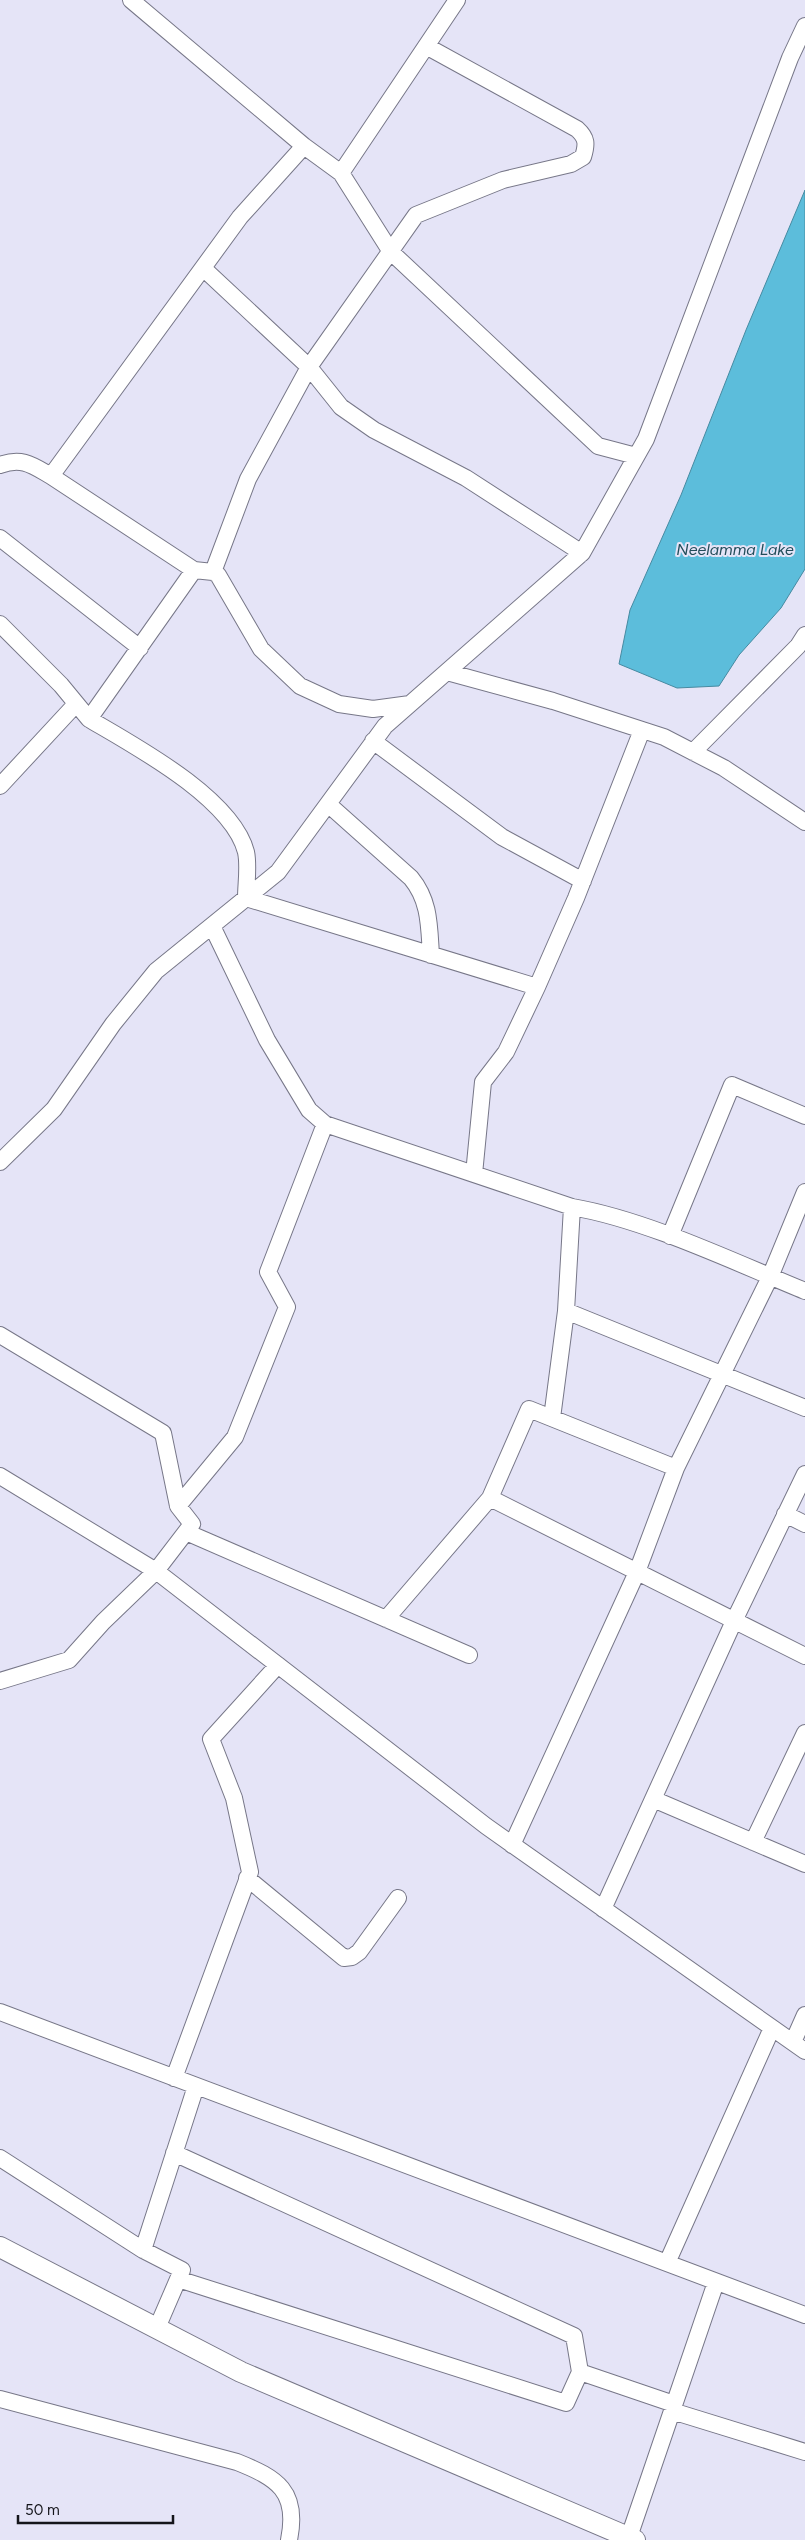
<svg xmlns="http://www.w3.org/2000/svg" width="805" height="2540" font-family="Figtree,sans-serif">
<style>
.water{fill:#5cbddb;stroke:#468aa1}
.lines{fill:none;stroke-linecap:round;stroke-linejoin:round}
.minor-casing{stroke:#778;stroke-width:18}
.tertiary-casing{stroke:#778;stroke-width:22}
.minor{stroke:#fff;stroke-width:16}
.tertiary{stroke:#fff;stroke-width:20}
.labels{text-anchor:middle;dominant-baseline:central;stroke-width:4;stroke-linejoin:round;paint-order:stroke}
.water-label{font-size:16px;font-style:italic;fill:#224d5a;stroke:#e5e4f7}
</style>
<rect width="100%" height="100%" fill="#e5e4f7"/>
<path class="water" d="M805 190V569L781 608 739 655 719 686 677 688 619 664 630 610 681 495 746 330Z"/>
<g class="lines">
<g class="minor-casing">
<path id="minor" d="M131 0 304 146 341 173 391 252 598 446 636 456
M341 173 457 0
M203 268 309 367 341 407 374 430 466 478 582 553
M0 465C22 457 32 465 51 476L194 570 213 572 218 575 261 649 300 686 339 704 373 709 410 704
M51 476 240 217 304 146
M0 538 140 648
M213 572 248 479 309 367 416 215 503 180 571 164 583 157C587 144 587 138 577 129L426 46
M0 624 61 685 89 719 194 570
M447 672 553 701 664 737 724 768 805 822
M89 719C135 746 232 798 246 852 249 866 246 884 246 898L537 987
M373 741 502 837 583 881
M693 752 798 646 805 635
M0 786 76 704
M328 804 411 878C430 901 429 926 431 955
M212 926 267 1040 309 1110 325 1124 572 1207C647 1220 734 1262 805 1291
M0 1162 54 1109 113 1024 156 971 278 872 385 726 582 553 646 439 790 58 805 26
M474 1174 483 1082 506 1052 537 987 576 898 642 730
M670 1236 732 1085 805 1116
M566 1311 805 1408
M0 1335 163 1433 178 1506
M552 1418 566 1311 572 1207
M676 1468 529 1409 490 1498 805 1656
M0 1476 156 1571 486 1826 805 2051
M785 1514 805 1524
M186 1532 469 1655
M386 1619 490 1498
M0 1681 69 1660 103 1622 156 1571 192 1524 178 1506 235 1437 287 1307 268 1272 325 1124
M653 1799 805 1864
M753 1842 805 1733
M512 1845 637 1572 676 1468 770 1277 805 1192
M247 1878 344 1958 352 1957 359 1952 398 1898
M603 1909 734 1621 805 1474
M0 2012 805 2315
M793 2042 805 2015
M174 2078 250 1872 234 1798 211 1739 278 1665
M174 2153 574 2336 580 2372 674 2404
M0 2158 143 2250
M667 2263 772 2028
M178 2279 566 2403 580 2372
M157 2328 182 2270 143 2250 196 2086
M0 2399 237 2462C277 2478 299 2491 289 2540
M672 2411 805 2452
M629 2537 716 2282"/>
</g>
<g class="tertiary-casing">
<path id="tertiary" d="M0 2247 241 2372 635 2540"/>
</g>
<use href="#minor" class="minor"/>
<use href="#tertiary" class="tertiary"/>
</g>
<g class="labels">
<g class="water-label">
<text x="735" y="549">Neelamma Lake</text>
</g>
</g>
<path d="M18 2515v8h155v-8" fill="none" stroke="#14141a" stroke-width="2.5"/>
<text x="25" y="2515" font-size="15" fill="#14141a" stroke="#e5e4f7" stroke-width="4" paint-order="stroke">50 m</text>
</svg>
